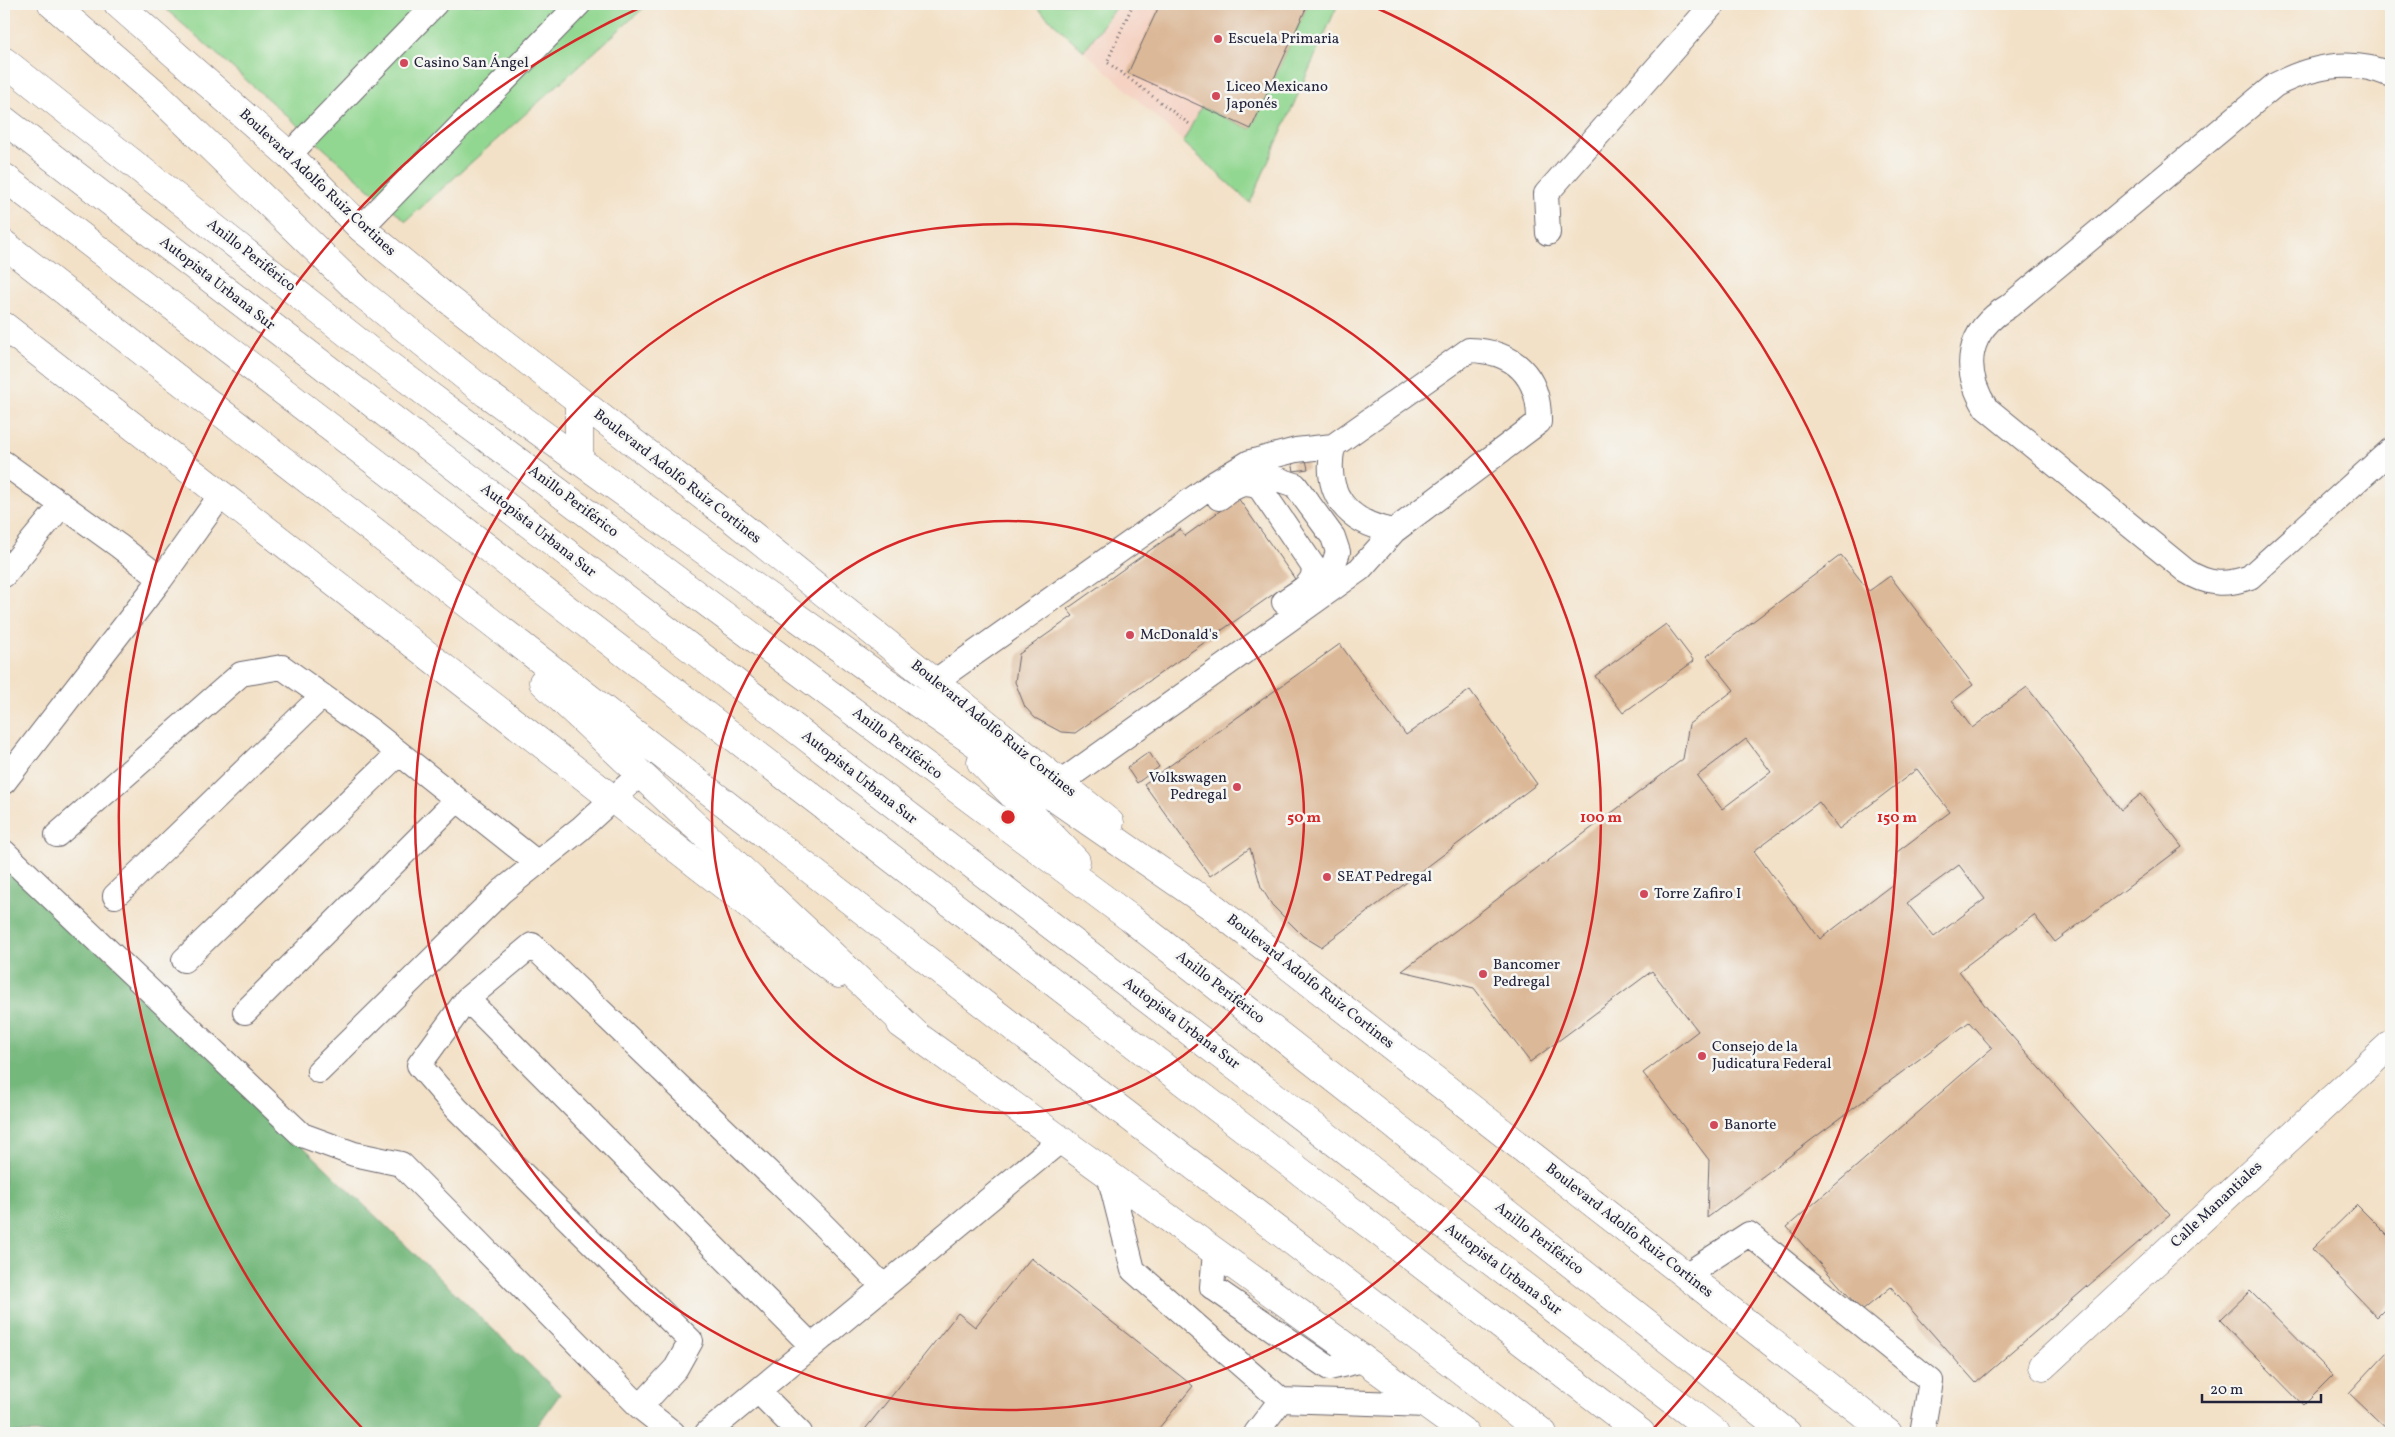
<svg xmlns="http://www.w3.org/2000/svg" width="2395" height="1437" font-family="Vollkorn,serif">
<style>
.built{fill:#f5d2c2}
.green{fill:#92d791;stroke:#5a7c66}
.forest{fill:#75b87b;stroke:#4c6d5b}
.building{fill:#dbb897;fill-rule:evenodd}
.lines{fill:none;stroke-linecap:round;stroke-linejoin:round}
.lane-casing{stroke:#6b656c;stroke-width:26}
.street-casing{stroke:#6b656c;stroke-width:29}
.secondary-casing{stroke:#6b656c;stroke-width:29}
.highway-casing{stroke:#6b656c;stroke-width:29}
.path{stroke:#6b656c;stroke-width:3;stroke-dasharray:1 4;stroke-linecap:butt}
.lane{stroke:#fff;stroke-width:24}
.street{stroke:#fff;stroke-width:28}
.secondary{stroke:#fff;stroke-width:28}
.highway{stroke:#fff;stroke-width:28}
.ring{fill:none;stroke:#d62828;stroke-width:2.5}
.poi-dot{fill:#d1495b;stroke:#f6f6f2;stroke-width:2}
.labels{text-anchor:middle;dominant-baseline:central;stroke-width:5;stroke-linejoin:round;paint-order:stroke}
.poi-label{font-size:15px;fill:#22223b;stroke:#f6f6f2;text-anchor:start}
.street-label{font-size:15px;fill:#22223b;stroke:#f6f6f2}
.centre{fill:#d62828;stroke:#f6f6f2;stroke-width:2.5}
.ring-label{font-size:15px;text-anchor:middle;font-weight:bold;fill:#d62828;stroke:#f6f6f2;stroke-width:5;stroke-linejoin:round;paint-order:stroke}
</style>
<rect width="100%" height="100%" fill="#f6f6f2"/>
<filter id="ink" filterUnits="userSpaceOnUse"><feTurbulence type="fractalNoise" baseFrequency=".02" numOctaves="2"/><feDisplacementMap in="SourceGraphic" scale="10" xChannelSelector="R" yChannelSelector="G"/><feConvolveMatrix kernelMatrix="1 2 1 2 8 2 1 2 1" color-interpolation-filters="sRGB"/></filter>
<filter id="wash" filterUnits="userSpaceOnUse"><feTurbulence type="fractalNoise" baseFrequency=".0096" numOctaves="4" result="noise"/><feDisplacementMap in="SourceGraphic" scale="20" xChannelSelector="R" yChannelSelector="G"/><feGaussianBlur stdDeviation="1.12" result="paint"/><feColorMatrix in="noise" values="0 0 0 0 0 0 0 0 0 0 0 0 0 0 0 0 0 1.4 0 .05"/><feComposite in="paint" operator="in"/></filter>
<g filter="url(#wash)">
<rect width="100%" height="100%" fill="#f3e1c7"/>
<path class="built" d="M1033 4H1338L1250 203Z"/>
<path class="green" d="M160 4H648L406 221Z
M1033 4H1118L1084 51Z
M1308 4H1338L1250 203 1183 142 1201 107 1251 129Z"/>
<path class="forest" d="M4 858 560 1394 532 1433H4Z"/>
<g id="blocks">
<path class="building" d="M1160 4H1308L1251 129 1128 73Z
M1306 460 1308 469 1294 471 1292 462Z
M1238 498 1295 579 1075 733 1061 732 1035 718 1025 707 1015 682 1019 654 1073 616 1067 609 1180 529 1185 536Z
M1841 555 1869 591 1890 576 1973 685 1952 701 1972 728 2027 687 2121 810 2141 794 2182 847 2055 942 2034 915 1959 971 1987 1008 2170 1215 1976 1383 1891 1287 1862 1311 1787 1227 1992 1048 1969 1022 1707 1218 1709 1160 1643 1073 1698 1031 1652 971 1530 1062 1474 988 1402 971 1683 759 1689 724 1734 690 1707 656ZM1746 739 1771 772 1722 809 1697 776ZM1917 769 1950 812 1897 852 1893 884 1820 939 1754 851 1819 802 1839 829ZM1959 865 1985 899 1934 937 1907 903Z
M1666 624 1694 661 1623 713 1595 676Z
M1340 644 1406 735 1470 690 1537 784 1321 947 1303 936 1272 905 1261 887 1250 848 1210 876 1144 784Z
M1149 752 1159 767 1137 783 1127 768Z
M2357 1205 2391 1239V1303L2377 1317 2312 1249Z
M1031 1258 1193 1386 1155 1433H862L958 1313 975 1327Z
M2250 1291 2333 1375 2303 1405 2220 1320Z
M2387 1352 2391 1356V1433L2349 1393Z"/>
</g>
</g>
<g filter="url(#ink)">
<use href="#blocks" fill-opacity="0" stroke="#6b656c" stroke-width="1"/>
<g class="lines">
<g class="lane-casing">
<path id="lane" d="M2391 75C2352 58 2312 66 2275 85L2009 306C1967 331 1961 368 1986 408L2186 571C2208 585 2226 586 2250 577L2391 450
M289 155 435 4
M361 228 579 4
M1548 233 1546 194 1713 4
M1333 446C1323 494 1347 523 1394 531
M4 463 119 546 161 579 221 495
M1243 482 1259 476 1271 477 1295 485 1333 537 1338 552 1333 566 1308 584
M1219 498C1233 488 1242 479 1260 488L1313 566C1318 584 1296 593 1284 602
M4 575 61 506
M934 682 1215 483 1250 462 1296 450 1333 446 1469 350C1514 351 1540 376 1539 422L1394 531 1360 569 1060 783
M4 782 161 579
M57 835 241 674 282 667 370 730 536 862
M4 852 302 1135 354 1154 401 1164 640 1407 673 1433
M115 896 322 696
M184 960 399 753
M467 999 812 1346
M245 1012 457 800
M319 1071 502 891 580 829 640 774
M1109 1175 1133 1270 1281 1400 1427 1405
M1215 1252 1212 1287 1329 1368 1363 1360
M1686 1275 1749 1234 1931 1381 1922 1433
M758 1391 800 1433
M640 1407 676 1368 691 1341 457 1109 419 1065 467 999 532 945 818 1220 884 1287
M707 1433 1061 1140
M1256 1433 1281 1400"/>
</g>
<g class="street-casing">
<path id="street" d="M2043 1366 2391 1044"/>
</g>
<g class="secondary-casing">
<path id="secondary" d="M118 4 289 155 361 228 445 297 730 517 1110 823
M4 326 838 974
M1199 896 1888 1433
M901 1024 1465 1433"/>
</g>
<g class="highway-casing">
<path id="highway" d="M52 4 155 93 360 292 487 394 884 680 1217 910
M4 61 375 355 1130 918 1787 1433
M4 120 1134 989 1716 1433
M4 177 1641 1433
M4 244 1075 1075 1543 1433
M579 402V460
M543 682 920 1038
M981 762 1076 861"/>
</g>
<path class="path" d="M1133 4 1107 62 1192 126"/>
<use href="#lane" class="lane"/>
<use href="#street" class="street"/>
<use href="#secondary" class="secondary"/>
<use href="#highway" class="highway"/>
</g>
</g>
<g class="ring">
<circle cx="1008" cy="817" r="296"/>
<circle cx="1008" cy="817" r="593"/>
<path d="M363 1429A889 889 0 0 1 646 5M1370 5A889 889 0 0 1 1653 1429"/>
</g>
<g class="poi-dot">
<circle cx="1218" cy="39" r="5"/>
<circle cx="404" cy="63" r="5"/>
<circle cx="1216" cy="96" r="5"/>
<circle cx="1130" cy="635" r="5"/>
<circle cx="1237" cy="787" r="5"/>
<circle cx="1327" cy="877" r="5"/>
<circle cx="1644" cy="894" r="5"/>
<circle cx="1483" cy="974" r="5"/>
<circle cx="1702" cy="1056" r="5"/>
<circle cx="1714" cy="1125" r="5"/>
</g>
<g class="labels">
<g class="poi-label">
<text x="1228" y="39">Escuela Primaria</text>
<text x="414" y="63">Casino San Ángel</text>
<text x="1226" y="87">Liceo Mexicano<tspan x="1226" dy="17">Japonés</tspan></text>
<text x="1140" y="635">McDonald's</text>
<text x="1227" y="778" text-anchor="end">Volkswagen<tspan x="1227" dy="17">Pedregal</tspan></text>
<text x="1337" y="877">SEAT Pedregal</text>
<text x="1654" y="894">Torre Zafiro I</text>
<text x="1493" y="965">Bancomer<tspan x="1493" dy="17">Pedregal</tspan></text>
<text x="1712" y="1047">Consejo de la<tspan x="1712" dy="17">Judicatura Federal</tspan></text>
<text x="1724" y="1125">Banorte</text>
</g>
<g class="street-label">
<text transform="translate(317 183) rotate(43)">Boulevard Adolfo Ruiz Cortines</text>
<text transform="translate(251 256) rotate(38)">Anillo Periférico</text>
<text transform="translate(217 284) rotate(38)">Autopista Urbana Sur</text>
<text transform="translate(677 477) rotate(38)">Boulevard Adolfo Ruiz Cortines</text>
<text transform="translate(573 502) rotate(37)">Anillo Periférico</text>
<text transform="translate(538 531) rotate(38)">Autopista Urbana Sur</text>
<text transform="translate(993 729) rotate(39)">Boulevard Adolfo Ruiz Cortines</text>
<text transform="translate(897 744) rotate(37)">Anillo Periférico</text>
<text transform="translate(859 778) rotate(38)">Autopista Urbana Sur</text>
<text transform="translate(1310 982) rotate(38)">Boulevard Adolfo Ruiz Cortines</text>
<text transform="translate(1220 988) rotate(38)">Anillo Periférico</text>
<text transform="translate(1181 1024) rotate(37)">Autopista Urbana Sur</text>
<text transform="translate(2217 1205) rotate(-43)">Calle Manantiales</text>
<text transform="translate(1629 1231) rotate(38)">Boulevard Adolfo Ruiz Cortines</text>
<text transform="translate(1539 1239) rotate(38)">Anillo Periférico</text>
<text transform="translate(1503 1270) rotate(37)">Autopista Urbana Sur</text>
</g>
</g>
<circle cx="1008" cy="817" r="8" class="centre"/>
<g class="ring-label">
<text x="1304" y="822">50 m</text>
<text x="1601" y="822">100 m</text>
<text x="1897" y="822">150 m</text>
</g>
<rect width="2395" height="1437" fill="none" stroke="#f6f6f2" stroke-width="20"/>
<path d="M2202 1394v8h119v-8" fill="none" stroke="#22223b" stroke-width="2.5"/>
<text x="2210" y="1394" font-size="15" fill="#22223b" stroke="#f6f6f2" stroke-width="4" paint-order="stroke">20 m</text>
</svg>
